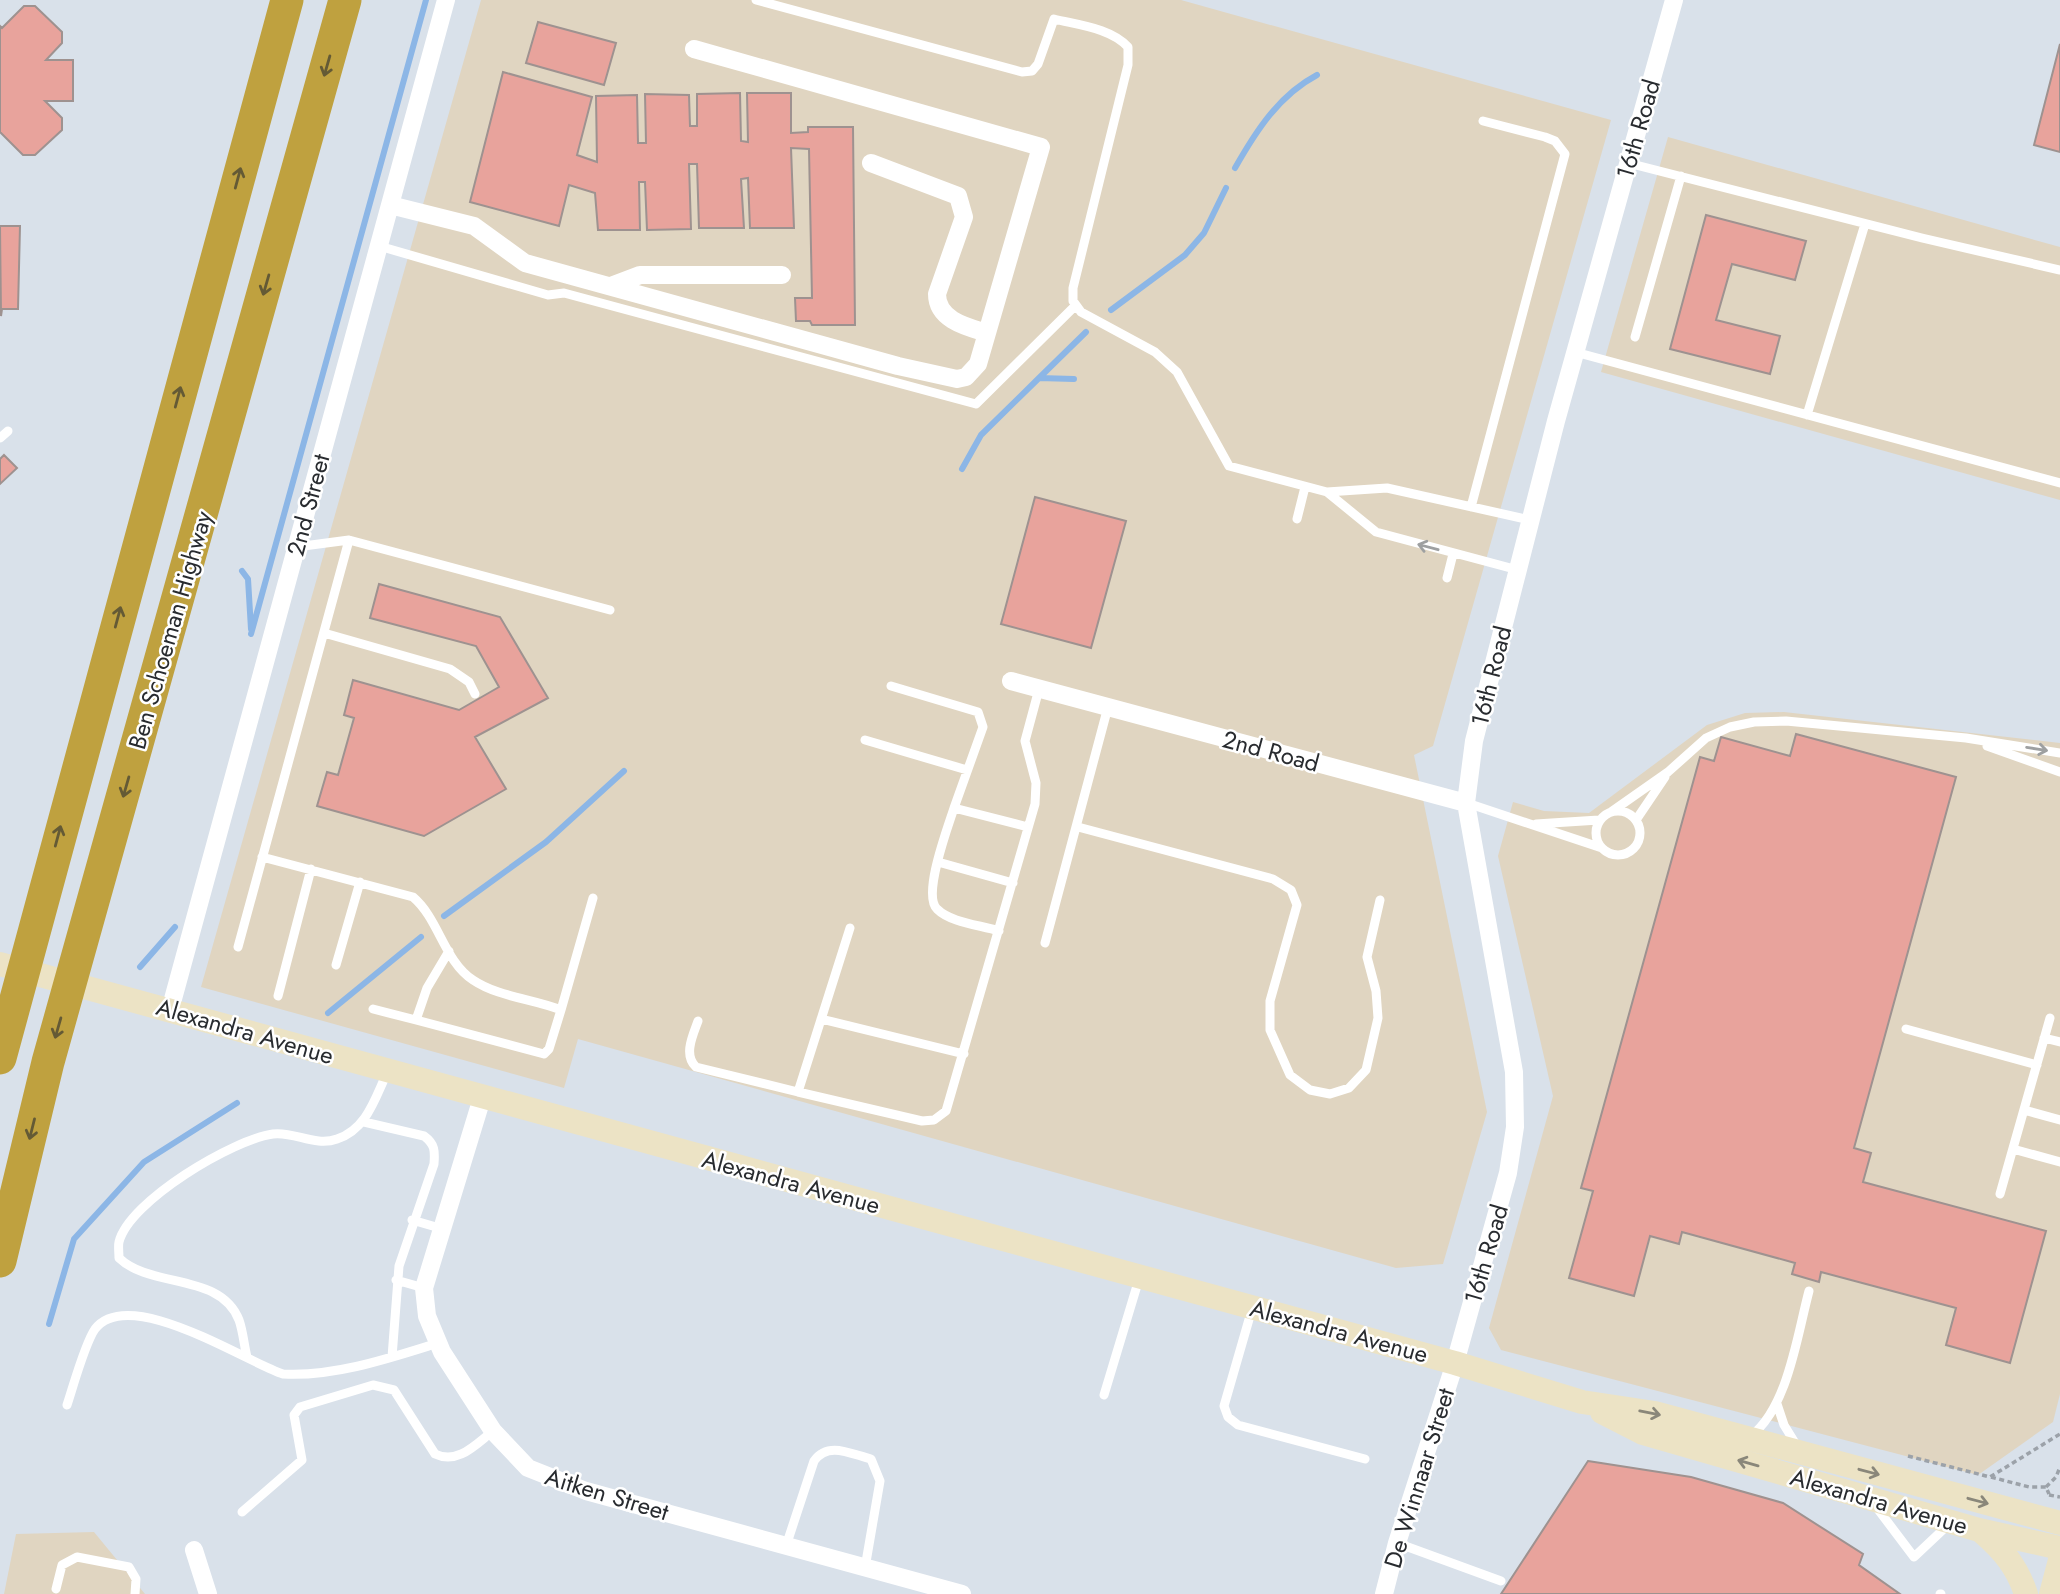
<svg xmlns="http://www.w3.org/2000/svg" width="2060" height="1594" font-family="Jost,sans-serif">
<style>
.commercial{fill:#e0d5c1}
.lines{fill:none;stroke-linecap:round;stroke-linejoin:round}
.stream{stroke:#8cb6e6;stroke-width:6}
.building{fill:#e8a39c;stroke:#9e9290;stroke-width:2}
.path{stroke:#9ca2a9;stroke-width:3.5;stroke-dasharray:5 3.5;stroke-linecap:butt}
.service{stroke:#fff;stroke-width:9}
.minor{stroke:#fff;stroke-width:18}
.secondary{stroke:#ece3c5;stroke-width:24}
.motorway{stroke:#bfa13f;stroke-width:33}
.oneway{stroke:#645a35}
.oneway2{stroke:#9ea0a1}
.oneway3{stroke:#8a877a}
.labels{text-anchor:middle;dominant-baseline:central;stroke-width:5;stroke-linejoin:round;paint-order:stroke}
.street-label{font-size:24px;fill:#282b2f;stroke:#fff}
</style>
<rect width="100%" height="100%" fill="#d9e1ea"/>
<path class="commercial" d="M481 0H1181L1611 120 1433 746 1414 755 1487 1112 1443 1264 1396 1268 578 1039 564 1088 201 987Z
M1668 137 2060 247V500L1601 372Z
M1784 712 2060 743V1394L2053 1422 1978 1475 1501 1350 1489 1328 1553 1096 1498 856 1513 802 1544 811 1589 813 1707 725 1745 713Z
M94 1532 145 1594H4L16 1534Z"/>
<g class="lines">
<path class="stream" d="M1235 168C1256 131 1279 95 1317 75
M1111 310 1185 255 1204 233 1226 188
M1039 378 1086 332
M962 469 981 435 1039 378 1074 379
M242 571 248 579 251 629
M251 634 426 0
M444 916 546 842 624 771
M140 967 175 927
M328 1013 421 937
M49 1324 74 1239 144 1162 237 1103"/>
</g>
<path class="building" d="M24 6H35L62 32V43L46 60H73V101H45L62 118V130L35 155H23L0 132V26L2 28Z
M538 22 616 43 604 85 526 63Z
M2060 44V152L2034 145Z
M503 72 592 97 577 155 597 162 596 96 637 95 638 143H646L645 94 689 95 690 126H697V94L740 93 741 141 748 142 747 93H791V133L808 132V127H853L855 325H812L810 321H796L795 298H812L809 149 791 148 794 228H750L748 178 741 179 744 228H699L697 164H689L691 229 647 230 645 182H639L640 230H598L595 193 569 185 559 226 470 202Z
M1706 215 1806 241 1795 280 1732 264 1716 320 1780 336 1770 374 1670 349Z
M0 226H20L18 309H2L1 316Z
M4 455 17 468 0 484V459Z
M1035 497 1126 521 1091 648 1001 624Z
M379 584 500 617 548 698 475 737 506 789 424 836 317 806 327 772 338 775 354 718 344 715 353 680 459 710 499 687 476 646 370 618Z
M1796 734 1956 777 1854 1148 1871 1153 1863 1182 2046 1231 2010 1363 1946 1345 1956 1308 1821 1272 1819 1282 1792 1274 1795 1263 1682 1232 1679 1244 1650 1236 1634 1296 1569 1278 1593 1191 1581 1188 1700 757 1714 761 1721 737 1790 756Z
M1588 1461 1691 1477 1783 1503 1863 1554 1859 1565 1900 1594H1501Z"/>
<g class="lines">
<path class="path" d="M1908 1456 1990 1477 2060 1434
M1991 1477 2029 1487H2046L2049 1494
M2046 1487 2056 1477 2060 1467
M2049 1495 2060 1497"/>
<path class="service" d="M756 0 1022 72 1032 71 1038 64 1054 19C1078 25 1111 28 1128 47V65L1073 288V301L1081 312 1155 352 1177 372 1229 466 1327 492 1387 488 1530 520
M1628 163 1922 238 2060 270
M379 246 548 295 564 293 976 404 1076 305
M1635 337 1681 176
M1575 352 2060 483
M1807 415 1865 224
M0 438 8 431
M1327 492 1376 532 1518 570
M1471 507 1565 154 1555 141 1545 137 1483 121
M1297 519 1305 487
M296 547 349 540 610 610
M1447 578 1453 554
M324 633 450 669 469 682 475 694
M891 686 978 712 983 727 954 808
M865 740 967 770
M1987 746 2060 772
M1467 803 1602 848
M1596 833a22 22 0 1 1 44 0a22 22 0 1 1-44 0Z
M1611 812 1668 772 1706 738 1730 727 1754 722 1786 721 1966 738 2060 753
M1636 820 1665 777
M1536 824 1599 820
M1078 827 1273 879 1291 890 1297 905 1270 1001V1030L1290 1075 1310 1090 1330 1094 1349 1088 1366 1070 1378 1018 1376 991 1367 957 1380 900
M262 857 413 897C439 919 444 961 473 980 498 997 534 999 561 1010L549 1049 544 1054 416 1020
M938 862 1013 883
M850 928 798 1092 922 1121 934 1120 946 1111 1035 804 1036 783 1025 741 1039 689
M999 931C981 925 951 923 937 909 922 895 948 827 954 808L1028 827
M1045 943 1108 707
M238 947 349 540
M336 965 360 882
M278 996 311 869
M373 1009 416 1020 427 988 449 951
M561 1010 593 898
M821 1019 964 1054
M698 1021C693 1035 683 1055 696 1067L798 1092
M1906 1029 2037 1065
M2044 1038 2060 1042
M2024 1110 2060 1120
M364 1122 424 1136C435 1144 435 1151 434 1164L399 1266 392 1357
M2013 1149 2060 1162
M2000 1194 2050 1018
M412 1220 443 1229
M396 1280 424 1288
M1252 1309 1224 1406 1228 1417 1238 1425 1365 1459
M247 1357C244 1345 243 1331 239 1320 220 1272 151 1289 119 1258 119 1253 118 1246 119 1242 129 1201 234 1139 273 1134 294 1131 315 1147 337 1139 367 1129 375 1098 387 1073
M1104 1395 1139 1279
M1777 1404 1784 1425 1797 1446
M67 1405C73 1387 85 1343 95 1329 129 1285 244 1361 283 1374 334 1377 390 1358 438 1343
M1751 1436C1788 1407 1797 1336 1809 1291
M1877 1508 1914 1557 1948 1525
M242 1512 302 1460 294 1415 300 1407 373 1385 394 1390 435 1454C458 1465 476 1444 493 1431
M1397 1543 1501 1581
M786 1546 814 1461C828 1441 851 1454 871 1459L880 1481 865 1568
M56 1589 62 1565 77 1557 129 1567 136 1579 135 1594
M1940 1594H1941"/>
<path class="minor" d="M871 163 958 196 964 217 937 294C937 320 967 327 987 333
M390 205 474 226 525 263 898 366 957 379 966 377 978 364 1041 147 694 49
M611 286 640 275H782
M1011 681 1466 803
M170 1010 446 0
M482 1098 424 1288 427 1316 442 1352 493 1431 528 1468 586 1491 962 1594
M194 1550 208 1594
M1384 1594 1397 1543 1455 1363 1508 1173 1515 1127 1514 1072 1466 803 1474 741 1556 421 1674 0"/>
<path class="secondary" d="M0 964 1455 1363 1582 1402 1655 1413 2060 1523
M1602 1412 1643 1433 1979 1530 2060 1548
M1982 1532C2004 1551 2017 1567 2026 1594
M2051 1594 2060 1560"/>
<path class="motorway" d="M0 1058 287 0
M0 1261 48 1062 345 0"/>
</g>
<defs><path id="oneway-shaft" d="M-6 0H5M1.5-3L5.5 0L1.5 3" fill="none" stroke-width="1.6" stroke-linecap="round" stroke-linejoin="round" transform="scale(1.75)"/></defs>
<g class="oneway">
<use href="#oneway-shaft" transform="translate(327 66) rotate(106)"/>
<use href="#oneway-shaft" transform="translate(238 178) rotate(-75)"/>
<use href="#oneway-shaft" transform="translate(266 285) rotate(106)"/>
<use href="#oneway-shaft" transform="translate(178 397) rotate(-75)"/>
<use href="#oneway-shaft" transform="translate(118 617) rotate(-75)"/>
<use href="#oneway-shaft" transform="translate(126 787) rotate(106)"/>
<use href="#oneway-shaft" transform="translate(58 836) rotate(-75)"/>
<use href="#oneway-shaft" transform="translate(58 1028) rotate(106)"/>
<use href="#oneway-shaft" transform="translate(32 1129) rotate(104)"/>
</g>
<g class="oneway2">
<use href="#oneway-shaft" transform="translate(1428 547) rotate(-165)"/>
<use href="#oneway-shaft" transform="translate(2037 749) rotate(9)"/>
</g>
<g class="oneway3">
<use href="#oneway-shaft" transform="translate(1650 1413) rotate(11)"/>
<use href="#oneway-shaft" transform="translate(1748 1463) rotate(-164)"/>
<use href="#oneway-shaft" transform="translate(1869 1472) rotate(15)"/>
<use href="#oneway-shaft" transform="translate(1978 1501) rotate(15)"/>
</g>
<g class="labels">
<g class="street-label">
<text transform="translate(1638 129) rotate(-74)">16th Road</text>
<text transform="translate(308 505) rotate(-75)">2nd Street</text>
<text transform="translate(170 630) rotate(-74)">Ben Schoeman Highway</text>
<text transform="translate(1491 676) rotate(-76)">16th Road</text>
<text transform="translate(1271 751) rotate(15)">2nd Road</text>
<text transform="translate(245 1031) rotate(16)">Alexandra Avenue</text>
<text transform="translate(791 1182) rotate(15)">Alexandra Avenue</text>
<text transform="translate(1486 1254) rotate(-74)">16th Road</text>
<text transform="translate(1339 1331) rotate(15)">Alexandra Avenue</text>
<text transform="translate(1419 1478) rotate(-73)">De Winnaar Street</text>
<text transform="translate(607 1494) rotate(17)">Aitken Street</text>
<text transform="translate(1879 1501) rotate(16)">Alexandra Avenue</text>
</g>
</g>
</svg>
